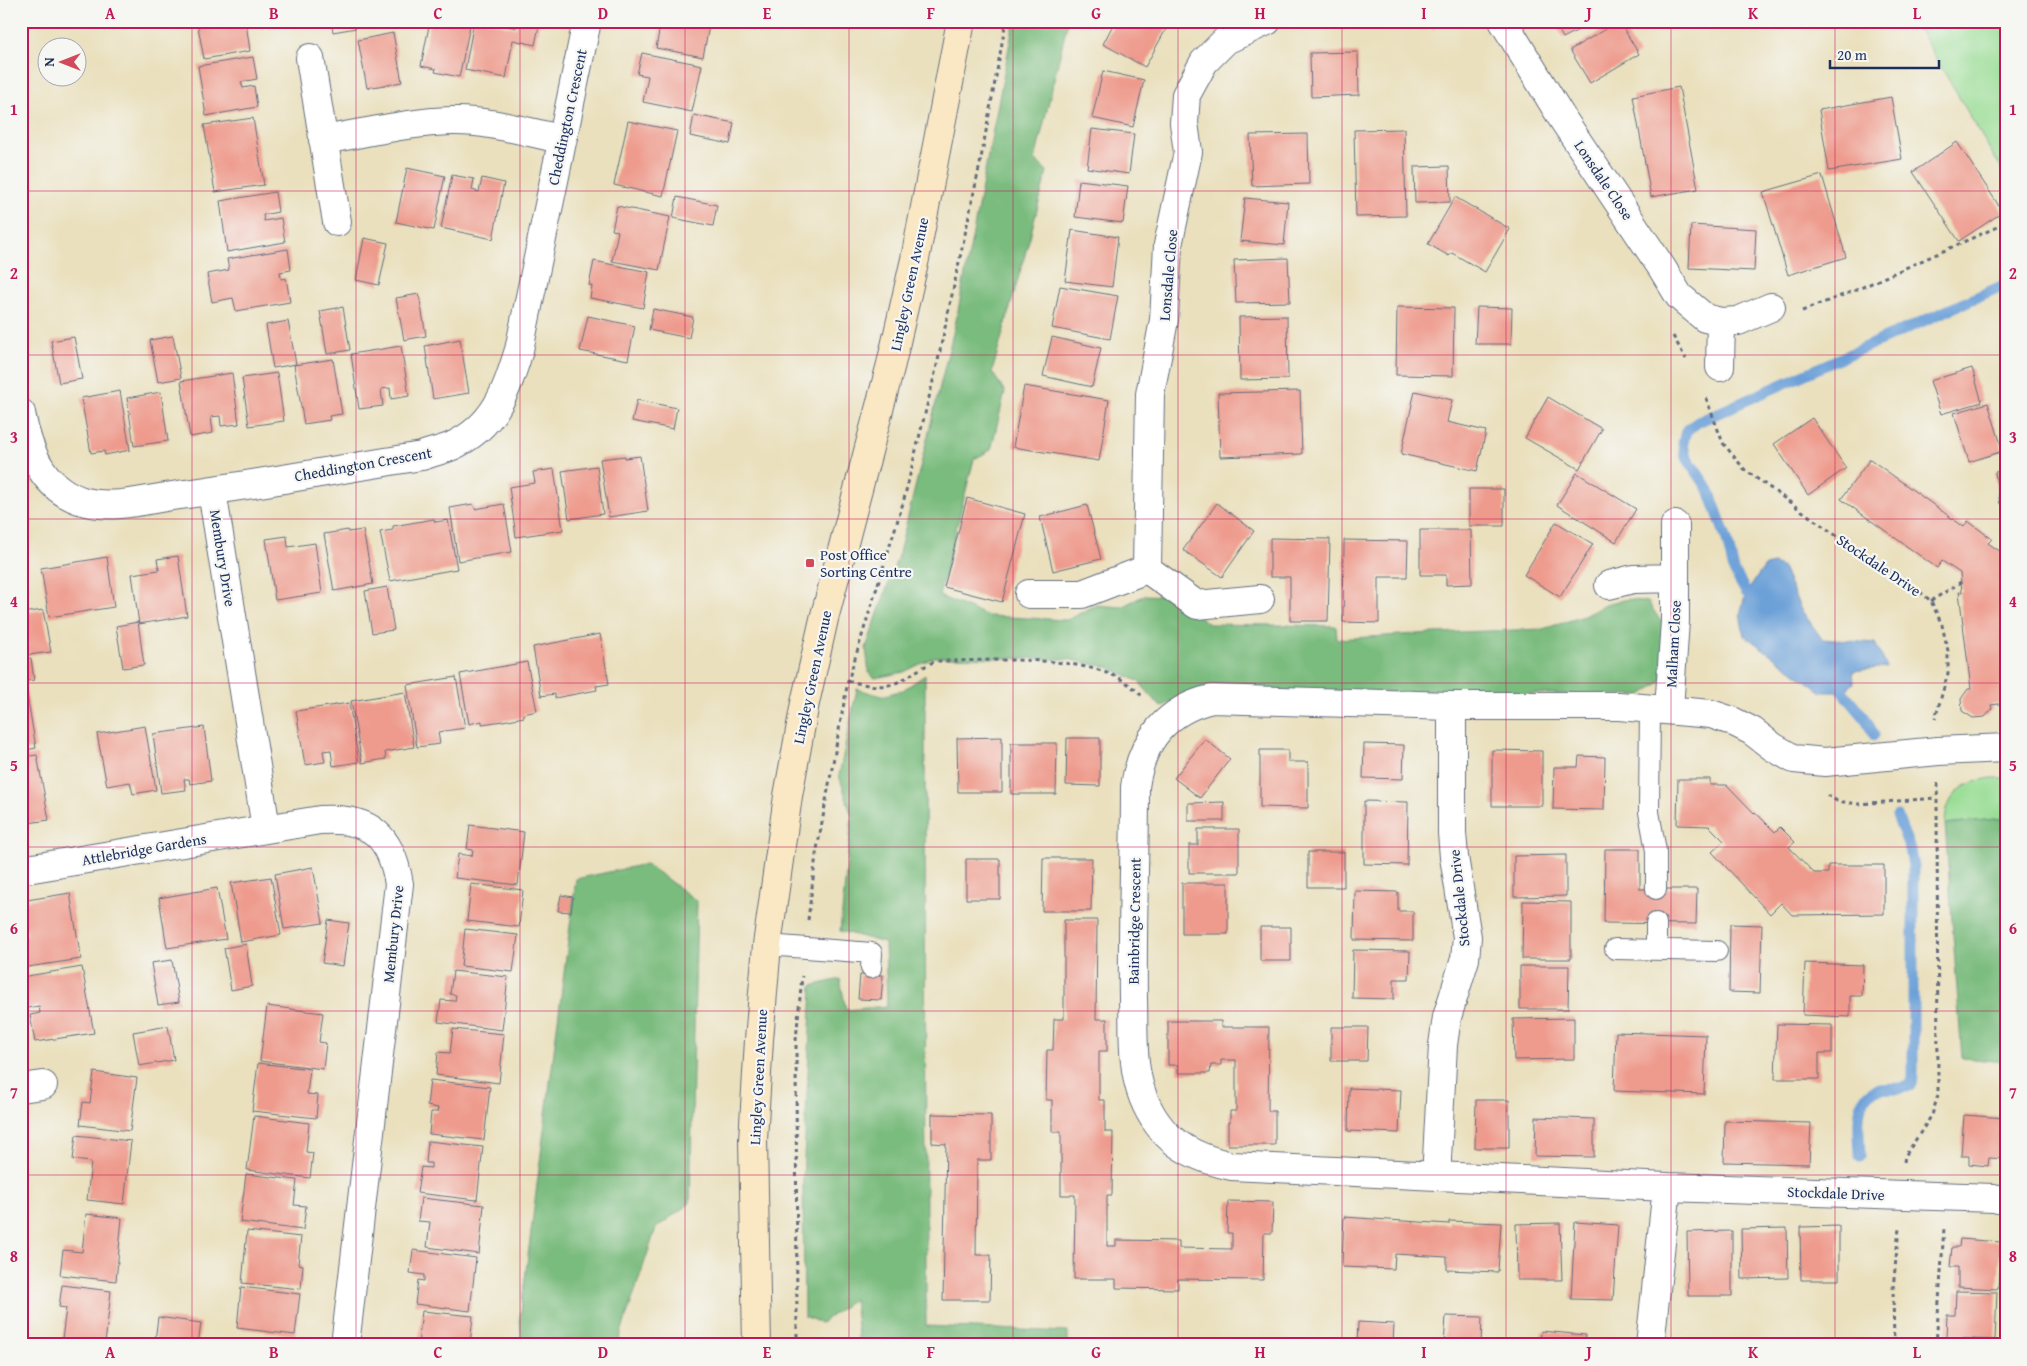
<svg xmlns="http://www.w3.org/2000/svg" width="2027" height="1366" font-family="'Gentium Book Plus',serif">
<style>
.green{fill:#99dd94;stroke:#5a8679}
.forest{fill:#7abc7e;stroke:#4a766e}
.water{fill:#6ca0d8;stroke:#44689b}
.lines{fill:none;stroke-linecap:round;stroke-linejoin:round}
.stream{stroke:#6ca0d8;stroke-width:11}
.building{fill:#ee9b8d}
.lane-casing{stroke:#636d7f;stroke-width:22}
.street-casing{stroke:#636d7f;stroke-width:30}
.secondary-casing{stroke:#636d7f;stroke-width:30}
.path{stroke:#636d7f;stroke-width:3;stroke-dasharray:4 4;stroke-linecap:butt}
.lane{stroke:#fff;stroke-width:20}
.street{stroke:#fff;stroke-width:28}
.secondary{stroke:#fae7c3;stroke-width:28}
.grid{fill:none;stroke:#c2185b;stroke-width:1;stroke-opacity:0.55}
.poi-dot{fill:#d1495b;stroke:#f6f6f2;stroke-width:2}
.labels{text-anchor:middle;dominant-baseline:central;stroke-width:4.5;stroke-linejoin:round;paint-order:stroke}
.street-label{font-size:15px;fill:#1b2f5e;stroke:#f6f6f2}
.poi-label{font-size:15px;fill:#1b2f5e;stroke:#f6f6f2;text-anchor:start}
.neatline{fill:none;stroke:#c2185b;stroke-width:2}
.grid-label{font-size:16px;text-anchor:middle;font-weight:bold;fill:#c2185b}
</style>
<rect width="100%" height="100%" fill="#f6f6f2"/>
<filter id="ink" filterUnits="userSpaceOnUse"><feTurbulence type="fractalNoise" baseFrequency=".02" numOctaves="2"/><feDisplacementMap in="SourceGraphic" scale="10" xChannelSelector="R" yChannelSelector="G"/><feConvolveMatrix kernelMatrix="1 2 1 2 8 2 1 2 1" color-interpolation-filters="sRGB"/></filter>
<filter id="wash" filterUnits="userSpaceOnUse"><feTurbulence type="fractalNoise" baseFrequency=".0096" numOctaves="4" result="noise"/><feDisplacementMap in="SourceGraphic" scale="20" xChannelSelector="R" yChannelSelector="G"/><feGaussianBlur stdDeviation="1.12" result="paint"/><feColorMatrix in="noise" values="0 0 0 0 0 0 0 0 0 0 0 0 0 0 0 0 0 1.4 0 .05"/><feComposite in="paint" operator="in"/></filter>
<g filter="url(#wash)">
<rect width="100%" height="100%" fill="#eae0bd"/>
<path class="green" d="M1914 21H2006V177Z
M1992 778H2006V818L1945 824C1946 794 1963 782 1992 778Z"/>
<path class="forest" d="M1014 21H1068L1035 160 1047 171 1031 233 992 372 1005 392 991 450 974 459 939 596 988 616 1067 620 1096 605 1121 607 1145 595 1164 596 1181 602 1209 624 1336 626 1337 639 1434 633 1543 629 1584 616 1609 603 1628 599 1648 602 1666 629 1662 681 1642 695 1196 690 1161 707 1138 681 1108 667 1067 659 934 657 904 672 875 678 869 673 866 648 899 553 956 321Z
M925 675 926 1326 1068 1332V1345H859L854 1299 821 1323 804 1316 803 1181 812 986 840 979 846 1010 887 1006 885 943 840 931 852 817 839 775 857 689 882 696 903 690Z
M2006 818V1062L1962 1058 1945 824Z
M646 864 697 901 690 1203 656 1228 617 1345H522L520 1318 576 879Z"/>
<path class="water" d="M1774 564 1783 568 1800 608 1822 639 1875 643 1887 667 1853 671 1854 683 1843 692H1822L1744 635 1740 614 1746 592 1765 566Z"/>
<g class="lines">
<path class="stream" d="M1746 592 1734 571 1727 540 1709 490 1685 455 1683 443 1686 431 1698 422 2006 284
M1843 692 1865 718 1874 735
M1860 1156C1860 1135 1851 1093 1880 1089 1890 1087 1900 1090 1910 1086L1913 1078V866L1910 849 1897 816"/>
</g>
<g id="blocks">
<path class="building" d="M197 21H251L246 23 250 51 204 59Z
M331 21H354L356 28 333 32Z
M430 21H471L459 77 435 72 436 69 421 66Z
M474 21H484L516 28 517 21H540L535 45 513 40 506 78 465 70Z
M661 21H710L703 57 656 48Z
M1115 21 1170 22 1145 67 1103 44Z
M1554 21H1596L1563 38Z
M1619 21 1639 54 1590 83 1570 50Z
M393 33 402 82 367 88 358 40Z
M1358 52 1359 95 1311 97 1310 53Z
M642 53 702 65 692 112 643 102 648 76 637 74Z
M253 57 257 79 241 82 243 88 254 86 257 107 206 116 198 66Z
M1103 71 1144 80 1133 127 1092 118Z
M1679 87 1698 189 1651 197 1633 96Z
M1891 97 1902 159 1829 171 1819 110Z
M694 115 734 123 730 144 690 136Z
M253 118 264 185 215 192 204 125Z
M628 121 677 131 663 196 614 185Z
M1092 129 1134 134 1129 174 1087 168Z
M1404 129 1406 216 1356 217 1354 130Z
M1308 134 1309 184 1252 186 1250 135Z
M1957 142 2003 212 1959 241 1913 172Z
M1449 166 1450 202 1415 203 1414 167Z
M407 168 445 176 434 230 396 222Z
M452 175 474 179 472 190 479 192 482 178 504 183 493 239 441 228Z
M1822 175 1846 257 1788 275 1763 192Z
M1079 180 1128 186 1123 223 1075 217Z
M275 192 278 212 263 215 264 221 281 218 285 242 227 252 220 201Z
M677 197 717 205 713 226 673 218Z
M1455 197 1510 229 1485 272 1452 253 1449 256 1428 244Z
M1245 198 1288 202 1284 245 1240 241Z
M617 206 670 217 659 270 612 261 618 231 612 230Z
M1691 225 1756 229 1754 271 1689 268Z
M1072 230 1118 237 1112 287 1065 281Z
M364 238 388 243 379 285 356 280Z
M288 249 291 270 280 272 281 279 286 278 290 302 236 311 233 298 212 302 207 274 229 270 227 259Z
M1288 258 1290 302 1236 303 1234 260Z
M594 261 649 272 643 308 590 298 592 286 589 285Z
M1060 286 1118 296 1110 339 1052 328Z
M419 294 426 336 404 340 396 298Z
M343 307 350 350 327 354 320 311Z
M1397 307 1454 308 1453 376 1396 375Z
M1477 307 1512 308 1511 344H1475Z
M653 309 693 317 689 338 649 330Z
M588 316 635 326 628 360 580 351Z
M1287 316 1288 379 1240 380 1239 317Z
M288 321 296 364 273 368 266 325Z
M173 336 181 378 158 382 150 340Z
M74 337 82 379 59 383 51 341Z
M1052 337 1101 348 1092 387 1043 376Z
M460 339 469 393 433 399 425 346Z
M401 346 409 396 391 399 390 388 381 389 383 406 359 409 351 354Z
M333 359 342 414 329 416 330 420 304 424 294 365Z
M1972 368 1982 402 1941 414 1930 381Z
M232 373 239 424 221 426 220 416 211 417 213 433 190 437 181 381Z
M277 373 284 421 249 426 242 378Z
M1024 386 1109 400 1099 461 1013 447Z
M120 391 130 450 105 455 104 451 91 453 81 398Z
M1300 391 1302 454 1220 457 1218 393Z
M1415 391 1452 400 1447 422 1486 431 1477 471 1401 454Z
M161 392 168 441 134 446 127 398Z
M1548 397 1602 429 1579 469 1525 438Z
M637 400 677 408 673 429 632 421Z
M1988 403 2003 451 1969 462 1954 413Z
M1812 418 1846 468 1808 495 1774 444Z
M625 456V458L640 456 648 511 609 517 600 459Z
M1870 459 1964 527 1968 521 1992 539 1988 543 2001 552 2006 586V703L1991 705 1992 709 1985 717 1973 718 1962 711 1961 699 1968 689H1971L1959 592H1962L1960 573 1942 561 1937 568 1841 499Z
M597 466 603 514 569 519 562 471Z
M554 469 563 530 516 537 509 487 535 483 533 472Z
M2006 470V503L2000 504 1995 472Z
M1577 473 1636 509 1616 542 1557 505Z
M1469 489H1504V526H1469Z
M967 498 1025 514 1002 602 944 587Z
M1217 503 1254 531 1222 577 1183 550Z
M473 504 475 509 504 504 512 552 458 561 450 508Z
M1087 505 1101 559 1053 571 1040 517Z
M434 519 435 522 448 520 457 569 390 581 380 532 393 530V526Z
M1556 522 1593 544 1560 597 1524 575Z
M348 530V532L363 530 373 584 334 591 324 534Z
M1420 530H1471L1472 584 1446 585V575H1420Z
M287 536 288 547 315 543 322 593 275 600 266 539Z
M1270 538 1330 539 1328 621H1290V577H1270Z
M1344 540 1408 541 1407 577H1379V623L1343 622Z
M178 556 187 616 139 624 132 574 159 570 157 559Z
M107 557 114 607 49 617 41 568Z
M387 587 394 630 372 633 365 591Z
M43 610 51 652 29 655 22 613Z
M138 622 144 665 123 668 116 626Z
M21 630 26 656 21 657Z
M600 634 609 684 596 686 597 690 555 698V694L541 696 533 647Z
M31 658 34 680 21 682V659Z
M527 662 537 711 524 714V717L503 721 482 724V721L469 724 460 674Z
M456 677 465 728 438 732 440 744 417 747 407 685Z
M25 683 36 748 21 751V684Z
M405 692 414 747 385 752 386 759 362 763 351 701Z
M349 703 359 762 333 766 331 750 323 751 325 762 305 765 296 711Z
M145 726 156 790 133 794 130 782 107 786 97 734Z
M204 727 211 781 190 784 189 779H184L186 790 161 793 153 734Z
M1002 737V792H958L957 738Z
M1067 738H1100V786L1066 785Z
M1205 739 1230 759 1200 798 1174 778Z
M1011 743H1057L1056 794H1011Z
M1364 744 1404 745 1403 779 1363 778Z
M1260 750H1288V762H1308V808L1260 807Z
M1492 750 1542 751V806H1492Z
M37 755 49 820 21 824V757Z
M1579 756 1605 757 1604 810 1553 809 1554 767H1578Z
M1678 779H1710V785H1727L1754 813 1755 812 1775 832 1780 827 1795 842 1789 847 1814 873H1828V865H1884V914L1792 915 1781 903 1770 914 1712 852 1724 841 1709 826 1677 825Z
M1364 801 1408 802 1407 865 1364 864Z
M1224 802V821H1188V803Z
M470 825 524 832 518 885 455 878 458 854 472 856 473 850 467 849Z
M1198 829H1239V873H1189V845H1198Z
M1605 849H1640V889H1697L1696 924 1604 923Z
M1308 852H1344V887H1308Z
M1566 855V896L1514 897V856Z
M1043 858H1092L1091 911H1042Z
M966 859H1000V899H966Z
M313 867 323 923 284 929 275 874Z
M271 877 281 935 241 942 231 883Z
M1182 883H1228V934H1182Z
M471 884 523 890 519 927 467 921Z
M217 888 226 939 167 948 159 898Z
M1355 891 1398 892V911H1413V941L1354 940Z
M70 893 81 959 21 968V936L27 935 26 928 21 929V901Z
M561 895 573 897 571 912 558 911Z
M1523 901 1571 902V959H1522Z
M328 920 349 923 343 966 322 963Z
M1064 920H1097L1096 1019H1107V1051H1099V1100H1105V1132H1113L1112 1195H1107V1246H1116V1240L1179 1241V1248L1232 1249V1233H1227L1228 1201 1273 1202 1272 1233H1264L1263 1280 1178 1279V1289L1116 1288V1279H1074L1075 1195H1061V1132H1052V1100H1046L1047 1050H1053L1054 1019H1064Z
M1730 924 1762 925 1760 993 1729 992Z
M1260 927H1291V961H1260Z
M465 929 518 935 513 972 461 966Z
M246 944 252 986 231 990 224 948Z
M1353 950 1410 951 1409 979H1394V999L1352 998Z
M172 960 179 1002 158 1005 151 963Z
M1805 963 1863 965 1862 996H1850V1017L1803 1015Z
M1520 966H1569L1568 1009H1520Z
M82 967 94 1033 35 1042 30 1015 40 1013 39 1006 22 1009 21 977Z
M453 971 508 977 502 1030 438 1022 441 1000 455 1001 456 995 450 994Z
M860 975H883L881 1000 858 999Z
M267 1006 323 1013 319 1042 326 1043 323 1069 260 1061Z
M1574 1018V1059L1514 1060 1513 1019Z
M1168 1021H1221V1027H1269L1268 1111H1275V1145H1228V1122H1230V1111H1236V1060H1221V1065H1211L1210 1073H1178V1065H1168Z
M1777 1024 1832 1025V1053H1819V1079H1775Z
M168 1026 174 1060 139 1066 133 1032Z
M1331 1027H1368L1367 1061H1331Z
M453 1029 504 1034 499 1083 436 1075 438 1052 450 1053Z
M1616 1032 1706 1035 1704 1094 1614 1091Z
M258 1063 310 1069 307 1094 318 1095 316 1118 252 1111Z
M94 1072 137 1078 130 1131 80 1125 83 1102 90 1103Z
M430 1080 490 1087 484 1140 429 1134 431 1112H437L438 1108 427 1106Z
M1349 1088 1401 1090 1399 1133 1348 1131Z
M1476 1100H1509V1148H1475Z
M932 1114 991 1115V1160H977L976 1255H991L990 1300H943L946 1144 932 1143Z
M1964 1115 2006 1118V1159L1989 1158 1988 1166 1969 1164V1156H1961Z
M254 1116 309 1123 306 1152 313 1153 310 1178 247 1170Z
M1536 1117 1594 1119V1157L1535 1156Z
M1725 1121 1811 1123 1809 1164 1724 1162Z
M76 1135 131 1141 124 1204 87 1200 91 1162 73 1160Z
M428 1141 483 1147 477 1200 417 1193 421 1167 431 1168V1163H426Z
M246 1174 297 1180 294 1205 306 1206 303 1230 240 1222Z
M421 1198 484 1205 479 1254 427 1247 430 1222 418 1221Z
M86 1214 122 1218 116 1281 60 1275 63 1250 82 1252Z
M1344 1217 1449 1224V1221L1501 1223 1498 1272 1447 1270V1257L1395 1254 1394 1269 1342 1267Z
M1575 1222 1618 1225 1613 1300 1571 1299Z
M1560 1223 1562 1280H1517L1516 1224Z
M1839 1226V1280H1801L1800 1227Z
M1787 1228 1788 1278 1742 1279 1741 1229Z
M247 1231 301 1237 298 1264 303 1265 301 1289 242 1283Z
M1732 1231V1296H1688L1687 1232Z
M1960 1239 2001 1242 1998 1289 1958 1287V1267H1950L1952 1247H1959Z
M413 1250 476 1258 470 1311 415 1304 418 1280 424 1281V1275L410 1273Z
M62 1285 111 1291 105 1344 62 1339 66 1308 59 1307Z
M241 1287 300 1294 295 1335 237 1328Z
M1956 1291 1997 1292 1995 1340 1946 1338 1947 1315H1955Z
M422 1311 473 1316 470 1345H418Z
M1446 1316 1482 1317 1481 1345H1444Z
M158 1317 201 1323 198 1345 155 1341Z
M1358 1322 1394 1324 1393 1345H1357Z
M1541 1331 1586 1335 1585 1345H1540Z"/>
</g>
</g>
<g filter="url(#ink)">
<use href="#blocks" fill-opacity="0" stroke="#636d7f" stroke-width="1"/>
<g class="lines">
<g class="lane-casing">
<path id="lane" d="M1650 708 1649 812 1656 851V889
M767 945 872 953 871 968
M1615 949 1717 951
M1656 949V923"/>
</g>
<g class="street-casing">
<path id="street" d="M1503 21 1562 118 1662 268 1679 296 1705 318 1721 322 1738 321 1771 307
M310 58 337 222
M323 140C366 133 409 122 452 121 488 120 526 132 561 139
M1720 367 1721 322
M21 413C28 452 44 491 86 502 113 509 145 500 172 496 256 485 339 469 422 456 432 452 443 450 452 446 495 426 506 392 519 350L587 21
M212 491 266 828
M1609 585 1633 579 1675 578
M1029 594H1082L1147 569
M1260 599 1197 605 1147 569 1150 394 1164 320 1168 245 1188 152 1184 123 1186 95 1204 62 1226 40 1267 21
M1669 709 1675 621V525
M2006 748 1938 751 1825 762 1794 759 1773 747 1752 731 1732 721 1711 714 1619 706H1452V833L1454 857 1467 937 1465 959 1447 1017 1443 1045 1437 1159V1176L1667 1187 1994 1198 2006 1201
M21 870 320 820C370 817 391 835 399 884L345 1345
M21 1088 43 1085
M1437 1176 1231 1166C1189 1156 1160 1140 1143 1097 1131 1066 1134 1031 1133 999 1132 928 1135 858 1135 787 1141 741 1167 709 1212 699L1452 706
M1650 1345 1667 1187"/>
</g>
<g class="secondary-casing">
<path id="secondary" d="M757 1345 753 1140 759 1040 767 945 788 796 805 703 824 619 891 364 915 259 961 21"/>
</g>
<path class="path" d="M1802 311 1856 290 2006 223
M1673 336 1686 359
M1706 398 1723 443 1745 470 1848 544 1914 587 1931 601 1942 625 1948 651V673L1935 719
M2004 577H2006
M1931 601 1961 582
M848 681C866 685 885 690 902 680 914 673 923 666 936 661 990 661 1067 654 1117 677 1127 682 1136 690 1144 698
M1827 795 1837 801 1858 804 1937 798
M808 920 816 855 848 681 903 503 937 365 980 164 1006 21
M1904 1162 1905 1156 1932 1115 1938 1095 1937 798 1938 783
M797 1345 796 1040 802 976
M1894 1345 1893 1289 1899 1228
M1936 1345 1944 1228"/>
<use href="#lane" class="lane"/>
<use href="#street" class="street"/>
<use href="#secondary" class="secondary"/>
</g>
</g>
<path class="grid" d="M192 21V1345M356 21V1345M520 21V1345M685 21V1345M849 21V1345M1013 21V1345M1178 21V1345M1342 21V1345M1506 21V1345M1671 21V1345M1835 21V1345M21 191H2006M21 355H2006M21 519H2006M21 683H2006M21 847H2006M21 1011H2006M21 1175H2006"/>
<rect class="poi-dot" x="805" y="558" width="10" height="10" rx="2.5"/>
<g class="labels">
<g class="street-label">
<text transform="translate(567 117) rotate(-78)">Cheddington Crescent</text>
<text transform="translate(1604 180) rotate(56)">Lonsdale Close</text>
<text transform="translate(1168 275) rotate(-85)">Lonsdale Close</text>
<text transform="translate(909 284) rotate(-78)">Lingley Green Avenue</text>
<text transform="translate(363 464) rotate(-10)">Cheddington Crescent</text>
<text transform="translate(223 558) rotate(81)">Membury Drive</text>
<text transform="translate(1879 565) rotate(34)">Stockdale Drive</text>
<text transform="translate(1673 644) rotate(-87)">Malham Close</text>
<text transform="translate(812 677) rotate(-78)">Lingley Green Avenue</text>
<text transform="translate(144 849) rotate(-10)">Attlebridge Gardens</text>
<text transform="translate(1459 898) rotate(-96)">Stockdale Drive</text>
<text transform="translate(1134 921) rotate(-89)">Bainbridge Crescent</text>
<text transform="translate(393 934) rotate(-84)">Membury Drive</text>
<text transform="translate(758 1077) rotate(-87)">Lingley Green Avenue</text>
<text transform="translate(1836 1193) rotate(2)">Stockdale Drive</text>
</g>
<g class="poi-label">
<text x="820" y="554">Post Office<tspan x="820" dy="17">Sorting Centre</tspan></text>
</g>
</g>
<rect width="2027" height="1366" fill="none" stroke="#f6f6f2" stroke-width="55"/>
<g transform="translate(62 62) rotate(270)"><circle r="24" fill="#f6f6f2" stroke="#9ea6b7"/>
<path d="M0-4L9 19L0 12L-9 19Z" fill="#d1495b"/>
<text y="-8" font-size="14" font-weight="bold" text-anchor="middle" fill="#1b2f5e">N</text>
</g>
<path d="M1830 60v8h109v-8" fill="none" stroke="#1b2f5e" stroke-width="2.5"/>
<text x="1837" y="60" font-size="15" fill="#1b2f5e" stroke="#f6f6f2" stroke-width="4" paint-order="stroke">20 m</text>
<rect x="28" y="28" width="1972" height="1310" class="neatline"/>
<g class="grid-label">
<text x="110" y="19">A</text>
<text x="274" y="19">B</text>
<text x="438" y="19">C</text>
<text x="603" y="19">D</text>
<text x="767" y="19">E</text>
<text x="931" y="19">F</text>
<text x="1096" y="19">G</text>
<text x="1260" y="19">H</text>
<text x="1424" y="19">I</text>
<text x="1589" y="19">J</text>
<text x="1753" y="19">K</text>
<text x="1917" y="19">L</text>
<text x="14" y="115">1</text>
<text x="2013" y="115">1</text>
<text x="14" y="279">2</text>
<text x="2013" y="279">2</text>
<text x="14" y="443">3</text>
<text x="2013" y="443">3</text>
<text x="14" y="607">4</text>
<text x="2013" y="607">4</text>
<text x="14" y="771">5</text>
<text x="2013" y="771">5</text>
<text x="14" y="934">6</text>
<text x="2013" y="934">6</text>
<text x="14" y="1098">7</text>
<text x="2013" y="1098">7</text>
<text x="14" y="1262">8</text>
<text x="2013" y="1262">8</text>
<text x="110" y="1358">A</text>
<text x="274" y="1358">B</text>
<text x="438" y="1358">C</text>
<text x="603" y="1358">D</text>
<text x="767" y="1358">E</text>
<text x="931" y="1358">F</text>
<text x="1096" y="1358">G</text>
<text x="1260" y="1358">H</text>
<text x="1424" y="1358">I</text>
<text x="1589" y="1358">J</text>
<text x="1753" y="1358">K</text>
<text x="1917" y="1358">L</text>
</g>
</svg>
